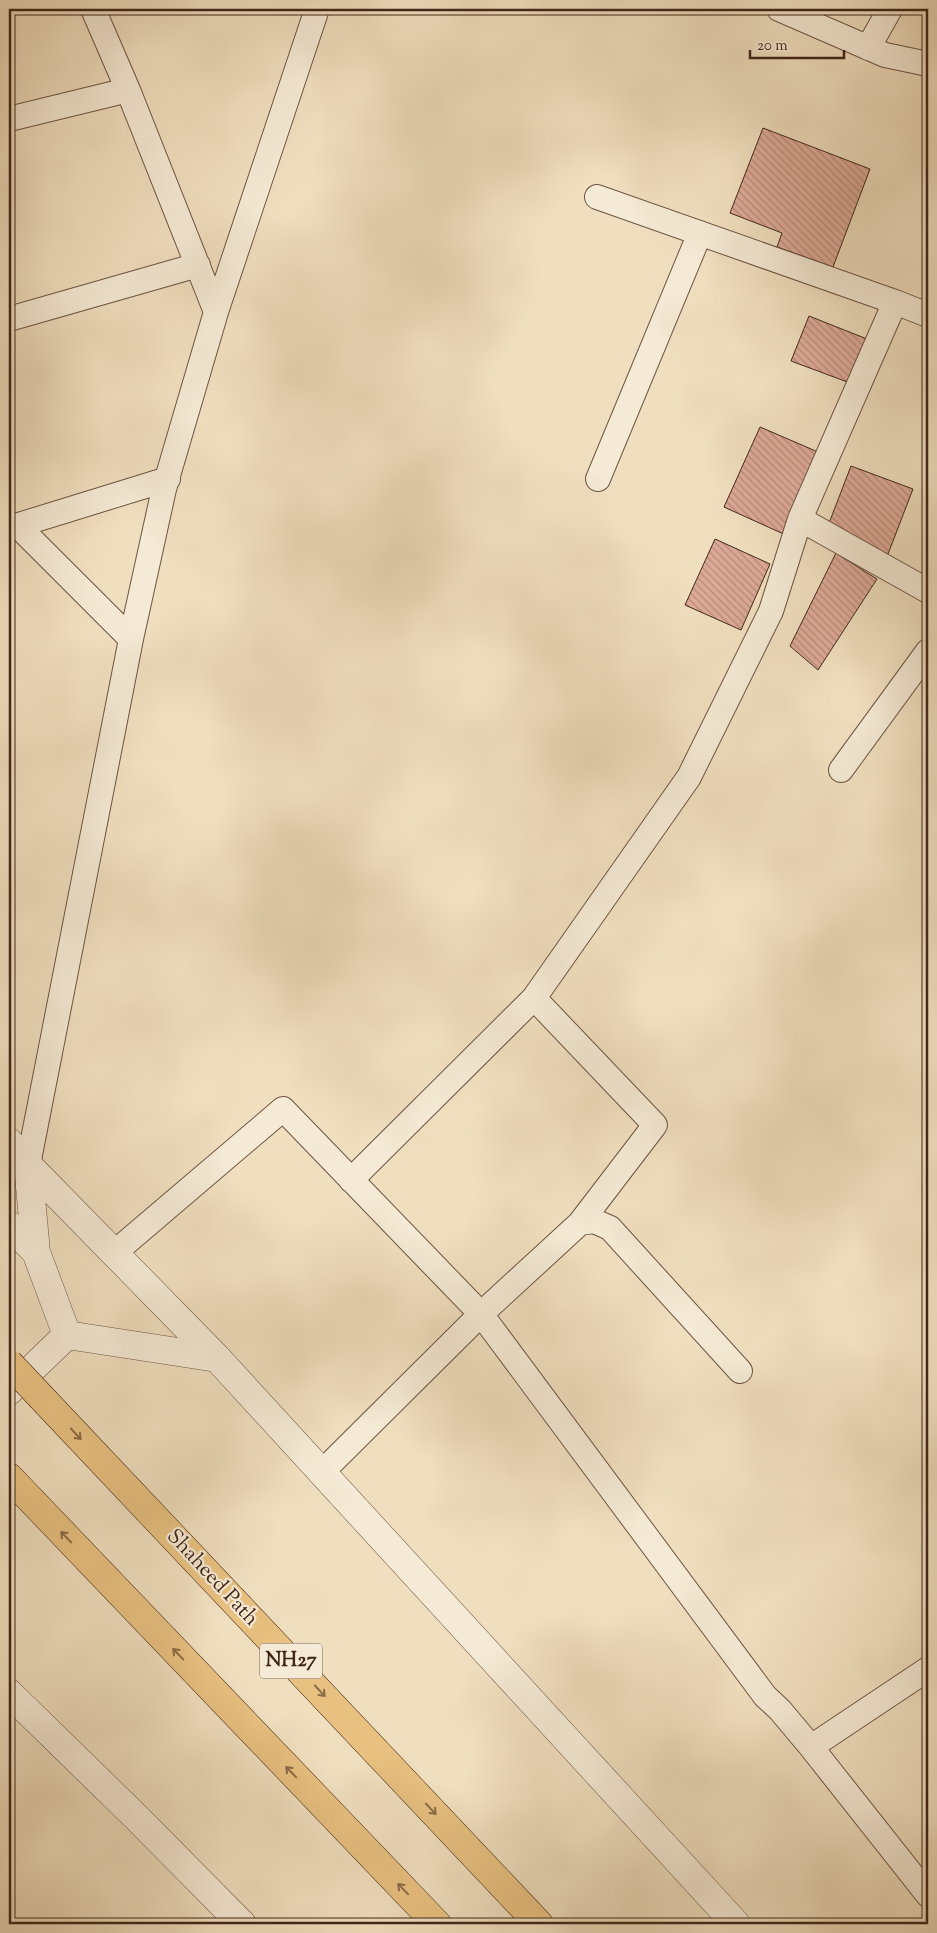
<svg xmlns="http://www.w3.org/2000/svg" width="937" height="1933" font-family="'Sorts Mill Goudy',serif">
<style>
.building{fill:url(#building-back-hatch);stroke:#402619}
.lines{fill:none;stroke-linecap:round;stroke-linejoin:round}
.minor-casing{stroke:#6c5442;stroke-width:26}
.tertiary-casing{stroke:#6c5442;stroke-width:29}
.trunk-casing{stroke:#402619;stroke-width:29}
.minor{stroke:#f5ead5;stroke-width:24}
.tertiary{stroke:#f5ead5;stroke-width:28}
.trunk{stroke:#e8c080;stroke-width:28}
.trunk-bridge-casing{stroke:#402619;stroke-width:29;stroke-linecap:butt}
.trunk-bridge{stroke:#e8c080;stroke-width:28}
.oneway{stroke:#8c6b47}
.labels{text-anchor:middle;dominant-baseline:central;stroke-width:4.5;stroke-linejoin:round;paint-order:stroke}
.shield{fill:#f5ead5;stroke:#766151;stroke-width:1}
.shield-label{font-size:20px;font-weight:bold;fill:#402619}
.street-label{font-size:21px;fill:#402619;stroke:#f5ead5}
</style>
<defs>
<pattern id="building-back-hatch" width="6" height="6" patternUnits="userSpaceOnUse" patternTransform="scale(1.25)"><rect width="6" height="6" fill="#deaa98"/><path d="M-1 5l2 2M0 0l6 6M5-1l2 2" fill="none" stroke="#b58a7b"/></pattern>
</defs>
<rect width="100%" height="100%" fill="#f0dfbf"/>
<filter id="stains"><feTurbulence type="fractalNoise" baseFrequency=".004" numOctaves="4"/><feColorMatrix values="0 0 0 0 .2 0 0 0 0 .09 0 0 0 0 .02 0 0 0 .5 -.17"/></filter>
<radialGradient id="worn" r=".72"><stop offset=".6" stop-color="#630" stop-opacity="0"/><stop offset="1" stop-color="#630" stop-opacity=".3"/></radialGradient>
<path class="building" d="M763 128 870 169 833 267 777 247 782 233 730 213Z
M809 316 867 339 850 383 791 361Z
M760 427 825 455 788 536 724 507Z
M851 466 913 489 888 554 826 531Z
M715 539 770 564 741 630 685 605Z
M836 553 877 579 818 670 790 646Z"/>
<g class="lines">
<g class="minor-casing">
<path id="minor" d="M93 9 128 90 216 312
M779 9 885 55 928 64
M868 48 890 9
M9 119 128 90
M597 197 895 302
M9 319 198 265
M598 479 700 233
M800 519 928 591
M17 525 131 639
M9 528 168 479
M841 770 928 651
M28 1165 131 639 164 489 216 312 317 9
M351 1180 534 998
M580 1223 655 1125 534 998 689 777 771 611 800 519 895 302 928 315
M114 1253 283 1109 481 1314 765 1696 780 1710 811 1747 928 1895
M322 1472 481 1314 580 1223 594 1221 610 1228 740 1371
M811 1747 928 1669"/>
</g>
<g class="tertiary-casing">
<path id="tertiary" d="M9 1142 28 1165 217 1358
M28 1165 36 1252 67 1335
M9 1225 36 1252
M67 1335 217 1358 736 1924
M9 1391 67 1335
M9 1693 136 1817 242 1924"/>
</g>
<g class="trunk-casing">
<path id="trunk" d="M42 1398 539 1924
M9 1477 437 1924"/>
</g>
<use href="#minor" class="minor"/>
<use href="#tertiary" class="tertiary"/>
<use href="#trunk" class="trunk"/>
<g class="trunk-bridge-casing">
<path id="trunk-bridge" d="M9 1363 42 1398"/>
</g>
<use href="#trunk-bridge" class="trunk-bridge"/>
</g>
<defs><path id="oneway-shaft" d="M-6 0H5M1.5-3L5.5 0L1.5 3" fill="none" stroke-width="1.6" stroke-linecap="round" stroke-linejoin="round" transform="scale(1.25)"/></defs>
<g class="oneway">
<use href="#oneway-shaft" transform="translate(76 1434) rotate(47)"/>
<use href="#oneway-shaft" transform="translate(66 1537) rotate(-134)"/>
<use href="#oneway-shaft" transform="translate(178 1654) rotate(-134)"/>
<use href="#oneway-shaft" transform="translate(320 1691) rotate(47)"/>
<use href="#oneway-shaft" transform="translate(291 1772) rotate(-134)"/>
<use href="#oneway-shaft" transform="translate(431 1809) rotate(47)"/>
<use href="#oneway-shaft" transform="translate(403 1889) rotate(-134)"/>
</g>
<g class="labels">
<rect class="shield" x="260" y="1643.5" width="62" height="35" rx="4"/>
<g class="shield-label">
<text x="291" y="1661">NH27</text>
</g>
<g class="street-label">
<text transform="translate(212 1578) rotate(47)">Shaheed Path</text>
</g>
</g>
<rect width="937" height="1933" fill="none" stroke="#f0dfbf" stroke-width="30"/>
<rect x="10" y="10" width="917" height="1913" fill="none" stroke="#402619" stroke-width="2.5"/>
<rect x="15" y="15" width="907" height="1903" fill="none" stroke="#402619"/>
<path d="M750 50v8h94v-8" fill="none" stroke="#402619" stroke-width="2.5"/>
<text x="757" y="50" font-size="15" fill="#402619" stroke="#f5ead5" stroke-width="4" paint-order="stroke">20 m</text>
<rect width="100%" height="100%" filter="url(#stains)"/>
<rect width="100%" height="100%" fill="url(#worn)"/>
</svg>
